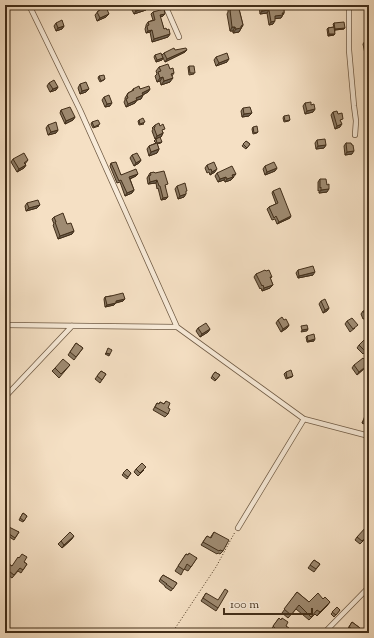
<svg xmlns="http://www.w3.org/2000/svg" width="374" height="638" font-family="'Sorts Mill Goudy',serif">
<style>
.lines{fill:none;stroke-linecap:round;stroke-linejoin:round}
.minor-casing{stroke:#6f5a44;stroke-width:6}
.path{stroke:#422e19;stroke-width:1;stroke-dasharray:1 2;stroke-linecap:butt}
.minor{stroke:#f8ebd9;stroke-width:4.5}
.wall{fill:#897862;stroke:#422e19}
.shaded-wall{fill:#6f6150;stroke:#422e19}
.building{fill:#9f8b72;stroke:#422e19}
</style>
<rect width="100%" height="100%" fill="#f5e0c4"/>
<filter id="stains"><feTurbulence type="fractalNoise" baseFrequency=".005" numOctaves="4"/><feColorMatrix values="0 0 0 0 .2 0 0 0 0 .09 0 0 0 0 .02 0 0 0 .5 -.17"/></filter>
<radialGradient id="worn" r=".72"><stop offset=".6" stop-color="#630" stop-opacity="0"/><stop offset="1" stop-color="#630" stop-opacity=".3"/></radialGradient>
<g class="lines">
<g class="minor-casing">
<path id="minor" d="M29 5 80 110 177 327
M165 5 179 37
M349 5V50L354 106 356 121 355 135
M5 325 177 327 304 419 369 436
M5 397 72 326
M238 528 304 419
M324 633 369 587"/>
</g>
<path class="path" d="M172 633 216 567 235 532"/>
<use href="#minor" class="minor"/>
</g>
<path class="wall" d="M229 5H238L243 25 239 32 233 33V31H230L227 14 228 12V8Z
M259 5H284V13L281 18H275L273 24 269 25 267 13 260 14Z
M134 7H148L146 10 134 14 132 10Z
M100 9 109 14 106 17 97 21 95 15Z
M153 12 163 16 160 17 164 29 167 30 170 34 168 37 152 42 150 32 146 33 145 29 146 26V25L148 22 153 20 151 14Z
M56 23 64 26 62 29 56 31 54 26Z
M334 23 345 28 344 29 335 30 334 35 328 36 327 29 328 28 334 27 333 24Z
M369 40V53L365 54 363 44 365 41Z
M185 52 165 62 162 56V60L156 62 154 57 155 55H162L164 53Z
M216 57 227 62 216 66 214 60Z
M189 66 194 74 189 75 188 67Z
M159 67 170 69 174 73 172 76 170 82 161 85 160 81 157 82 155 76 157 74 156 71Z
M99 76 105 79 104 80 100 82 98 78Z
M49 83 58 87 56 90 50 92 47 86Z
M80 84 86 92 80 94 78 88Z
M133 89H150L148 92 143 95 141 99 137 100 135 103 126 107 124 102 125 100V98L128 93 132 91Z
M104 97 110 106 105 107 102 100Z
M305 103 311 105 315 109 313 112 305 114 303 106Z
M243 108 249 116 242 117 241 111Z
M61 110 75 117 73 120 65 124 60 113Z
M333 112 341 122 340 127 335 129 331 115Z
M284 116 290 120 289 121 284 122 283 118Z
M139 120 144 124 139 125 138 121Z
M92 122 99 126 93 128 91 124Z
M48 125 58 130 56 133 48 135 46 128Z
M155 125 163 132V133L161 137 155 139 152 131 153 129 152 128Z
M253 127 258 132 257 133 253 134 252 129Z
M156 139 162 142 161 143 157 144 159 149 157 153 149 156 147 149 149 146 156 143 154 141Z
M317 140 326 145 324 148 316 149 315 143Z
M246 141 250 144 246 149 242 146Z
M346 143 352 145V154L345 155 344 146Z
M132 155 141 160 139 163 134 166 130 158Z
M13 159 28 160 25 164 26 165 24 168 17 172 11 162Z
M111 163 121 175 136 176 130 179 134 190 132 193 125 196 120 182 117 183 110 166Z
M207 165 215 172 210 175 209 172 207 173 205 168Z
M265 166 277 168 275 171 265 175 263 169Z
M150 173H155L166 187H165L166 199 161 200 158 188 157 189 156 183 148 184 147 178Z
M217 173 234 177 231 180 225 182 224 180 218 182 215 176Z
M320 179 327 185V192L319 193V190L318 191V182Z
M177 186 186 193 184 197 178 199 175 189Z
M273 191 290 218 277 224 275 219 272 220 267 209 269 207 276 204 272 193Z
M27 203 37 208 26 211 25 206Z
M54 217 67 224 74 231 72 234 58 239 53 225 54 224 52 219Z
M298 270 313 275 298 278 296 273Z
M266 271 272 277 270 278 273 285 270 288 262 291 261 288 260 289 254 277 256 274Z
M111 296 123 301 116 303 114 305 105 307 104 299 105 297Z
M321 301 329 308 327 311 323 313 319 304Z
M363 311 369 316 363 319 361 314Z
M278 320H284L289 325 287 328 281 332 276 323Z
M347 321 355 328 350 332 345 324Z
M198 328 210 329 208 332 200 337 196 331Z
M307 336 314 341 307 342 306 337Z
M76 343 83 348 74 360 68 355Z
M359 345 368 349 363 354 357 348Z
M369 364 366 367 357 375 352 368 354 365Z
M70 365 59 378 52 371 55 368Z
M101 371 106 374 100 383 95 379Z
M215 372 220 375 215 381 211 378Z
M286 372 293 376 292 377 286 379 284 374Z
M166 401 168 408V414L165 417 153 410 157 403 159 404 160 402 164 404Z
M369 408 367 425 362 423 367 411Z
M127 469 131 473 127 479 122 475Z
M136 469 144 470 138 476 134 472Z
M23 513 27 516 23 522 19 520Z
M5 528 19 532 14 540 5 534Z
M369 530V535L360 544 355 540 357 537Z
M214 532 223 551 220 554 218 553 217 554 201 545 207 536 210 538Z
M72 539 62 548 58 544 61 541Z
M186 554 188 555 197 558 188 571 184 569 181 575 175 571Z
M314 560 320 564 314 572 308 568Z
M5 562 12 566 24 562 27 564 21 573 18 571 12 578 5 573Z
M163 575 177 583 171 591 165 587V586L159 581Z
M297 592 309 602 327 606 317 616 315 614 309 620 296 609 288 618 282 613Z
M206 593 218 608 216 611 201 601Z
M337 607 340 610 334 617 331 614Z
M279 618 286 626V633H272V632L270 631Z
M352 622 360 628 357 633H352L347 630Z"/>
<path class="shaded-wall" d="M148 7 146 10 134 14 136 11Z
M269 10 267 13 260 14 262 11Z
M282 13H284L281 18 273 19 275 16Z
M109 14 106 17 97 21 100 18Z
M165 14 163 16 158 18 160 15Z
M275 21 273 24 269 25 271 22Z
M243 25 239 32 233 33 236 29 241 26Z
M64 26 62 29 56 31 58 28Z
M232 27H235L233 31H230Z
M345 28 344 29 334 30 335 29Z
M152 30 150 32 146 33 148 31Z
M170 34 168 37 152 42 154 39Z
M329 34H335L334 35 328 36Z
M187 50 185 52 165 62 167 59Z
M369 50V53L365 54 367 51Z
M163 58 162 60 156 62 157 60Z
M229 59 227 62 216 66 219 63Z
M163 77 160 81 157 82 160 78Z
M173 78 170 82 161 85 164 81Z
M58 87 56 90 50 92 53 89Z
M89 89 86 92 80 94 82 91Z
M150 89 148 92 140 96 142 93Z
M143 95 141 99 134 101 136 98Z
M137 100 135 103 126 107 128 104Z
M112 103 110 106 105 107 107 104Z
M315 109 313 112 305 114 307 111Z
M252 113 249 116 242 117 244 114Z
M75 117 73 120 65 124 66 121Z
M342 124 340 127 335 129 337 126Z
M58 130 56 133 48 135 51 132Z
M163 133 161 137 155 139 157 136Z
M326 145 324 148 316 149 318 146Z
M159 149 157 153 149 156 151 152Z
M354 151 352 154 345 155 347 152Z
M141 160 139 163 134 166 136 163Z
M26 165 24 168 17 172 19 169Z
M277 168 275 171 265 175 267 172Z
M217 169 215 172 210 175 212 172Z
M138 174 136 176 127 180 129 177Z
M236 174 231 180 225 182 227 179 232 175Z
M226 177 224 180 218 182 220 179Z
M157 180 156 183 148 184 150 182Z
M329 189 327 192 319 193 321 190Z
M134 190 132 193 125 196 127 193Z
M186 194 184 197 178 199 180 196Z
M168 197 166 199 161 200 163 198Z
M40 205 37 208 26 211 29 208Z
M291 216 290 218 277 224 279 222Z
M74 231 72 234 58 239 60 236Z
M315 272 313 275 298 278 299 276Z
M273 285 270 288 262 291 264 288Z
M125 299 123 301 114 303 116 301Z
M116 303 114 305 105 307 107 305Z
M329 308 327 311 323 313 325 310Z
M369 314V316L363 319 366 316Z
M289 325 287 328 281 332 283 329Z
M210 329 208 332 200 337 202 334Z
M308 329 307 331 301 332 302 330Z
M315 339 314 341 307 342 308 341Z
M106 353 110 354 109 356 105 354Z
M369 364 366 367 357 375 359 372Z
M364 420 369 422V423L367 425 362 423Z
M74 536 72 539 62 548 64 545Z
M330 602 327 606 317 616 320 612Z"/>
<path class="building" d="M138 5H147L148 7 136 11 134 7Z
M230 5H238L243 25 241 26V28L236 29 235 27H232L230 10H231Z
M261 5H284V13H282L283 15 275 16V21L271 22 269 10 262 11Z
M106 7 109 14 100 18 97 12 100 10V9Z
M164 9 165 14 160 15 164 29 166 28 167 30 169 29 170 34 154 39 152 30 148 31 147 26 149 25 148 22 155 20 153 12Z
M62 20 64 26 58 28 56 23Z
M344 22 345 28 335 29 334 23Z
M334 27 335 34H329L328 28Z
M369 40V50L367 51 365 41Z
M174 48 175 50 186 48 187 50 167 59 164 53Z
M161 53 163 58 157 60 155 55Z
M227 53 229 59 219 63 216 57Z
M168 64 170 69 173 68 174 73 171 74 173 78 164 81 163 77 160 78 158 72 161 71 159 67Z
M189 66H194L195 73H190Z
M104 75 105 79 101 81 99 76Z
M54 80 58 87 53 89 49 83Z
M86 82 89 89 82 91 80 84Z
M139 86 140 89 149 86 150 89 142 93 143 95 136 98 137 100 128 104 126 99 128 98 127 95 128 94V93L134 90 133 89Z
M109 95 112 103 107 104 104 97Z
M311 102V105L314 104 315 109 307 111 305 103Z
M70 107 75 117 66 121 61 110Z
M250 107 252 113 244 114 243 108Z
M337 111 338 114 342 113 343 119 340 120 342 124 337 126 333 112Z
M289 115 290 120 285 121 284 116Z
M143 118 145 122 140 124 139 120Z
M98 120 100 124 94 127 92 122Z
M56 122 58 130 51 132 48 125Z
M159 123 160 126 163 124 165 129 162 130 163 133 157 136 154 128 155 127V125Z
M257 126 258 132 254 133 253 127Z
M160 137 162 142 157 143 156 139Z
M325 139 326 145 318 146 317 140Z
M246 141 250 144 247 148 243 144Z
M157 143 159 149 151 152 149 146Z
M346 143H351L352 145H353L354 151 347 152Z
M24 153 28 160 24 163 26 165 19 169 13 159Z
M137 153 141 160 136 163 132 155Z
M116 162 121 175 136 169 138 174 129 177 134 190 127 193 121 180 119 181 111 163Z
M214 162 217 169 212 172 211 169 209 170 207 165Z
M274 162 277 168 267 172 265 166Z
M232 166 236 174 232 175 233 177 227 179 226 177 220 179 217 173Z
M164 171 168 184 165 185 168 197 163 198 160 186H159L157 180 150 182 149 176 151 175 150 173 154 172 155 173Z
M320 179H326L327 185 329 184V189L321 190V187L320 188Z
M185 183 187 191H186V194L180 196 177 186Z
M280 188 291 216 279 222 276 216 274 218 269 207 278 203 273 191Z
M38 200 40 205 29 208 27 203Z
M63 213 67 224 71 223 74 231 60 236 55 222H56L54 217Z
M313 266 315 272 299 276 298 270Z
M265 270 266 271 269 270 272 277H270L273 285 264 288 263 285 262 286 256 274Z
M123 293 125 299 116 301V303L107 305 105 297 111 296Z
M325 299 329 308 325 310 321 301Z
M369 308V314L366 316 363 311Z
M282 317 284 320 286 319 289 325 283 329 278 320Z
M352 318 358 325 353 329 347 321Z
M206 323 210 329 202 334 198 328Z
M307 325 308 329 302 330 301 326Z
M314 334 315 339 308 341 307 336Z
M364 340 369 345V348L365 351 359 345Z
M76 343 83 348 76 357 70 352Z
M108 348 112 350 110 354 106 353Z
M363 358 369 364 359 372 354 365Z
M63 359 70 365 61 374 55 368Z
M291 370 293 376 287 378 286 372Z
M101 371 106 374 102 380 97 376Z
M215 372 220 375 216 380 212 376Z
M166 401 170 403 168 408 170 409 168 414 155 407 157 403 159 404 160 402 164 404Z
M369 409V422L364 420Z
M5 435 8 437 5 441Z
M142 463 146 467 140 473 136 469Z
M127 469 131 473 128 477 123 473Z
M23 513 27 516 24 521 20 518Z
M7 526 19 532 15 538 5 531V528Z
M366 527 369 530V534L362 541 357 537Z
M70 532 74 536 64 545 61 541Z
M214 532 229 540 223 551 220 550 219 551 203 542 207 536 211 538Z
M189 553 197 558 191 567 187 564 184 570 178 566 186 554 188 555Z
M22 554 27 557 24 562 27 564 23 570 20 568 14 575 5 568V562L12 566 18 557 19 558Z
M314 560 320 564 316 569 310 565Z
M163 575 177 583 173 589 166 584H167L160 579Z
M225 589 228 591 218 608 203 598 206 593 218 600Z
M297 592 309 602 318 593 323 599 325 597 330 602 320 612 317 610 311 617 299 605 291 615 284 609Z
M337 607 340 610 336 615 332 612Z
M279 618 281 620 282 618 288 622 286 626 289 628 286 633 282 631 281 633H275L273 632 275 628 273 626Z
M352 622 360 628 357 632 349 627Z"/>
<rect width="374" height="638" fill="none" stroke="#f5e0c4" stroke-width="20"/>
<rect x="6" y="6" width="362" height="626" fill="none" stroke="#422e19" stroke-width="2"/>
<rect x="10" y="10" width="354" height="618" fill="none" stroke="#422e19"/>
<path d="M224 608v6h88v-6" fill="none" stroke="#422e19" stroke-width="2"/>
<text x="230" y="608" font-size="12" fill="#422e19" stroke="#f8ebd9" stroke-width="3" paint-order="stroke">100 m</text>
<rect width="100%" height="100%" filter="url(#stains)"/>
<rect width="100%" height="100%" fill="url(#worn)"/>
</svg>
